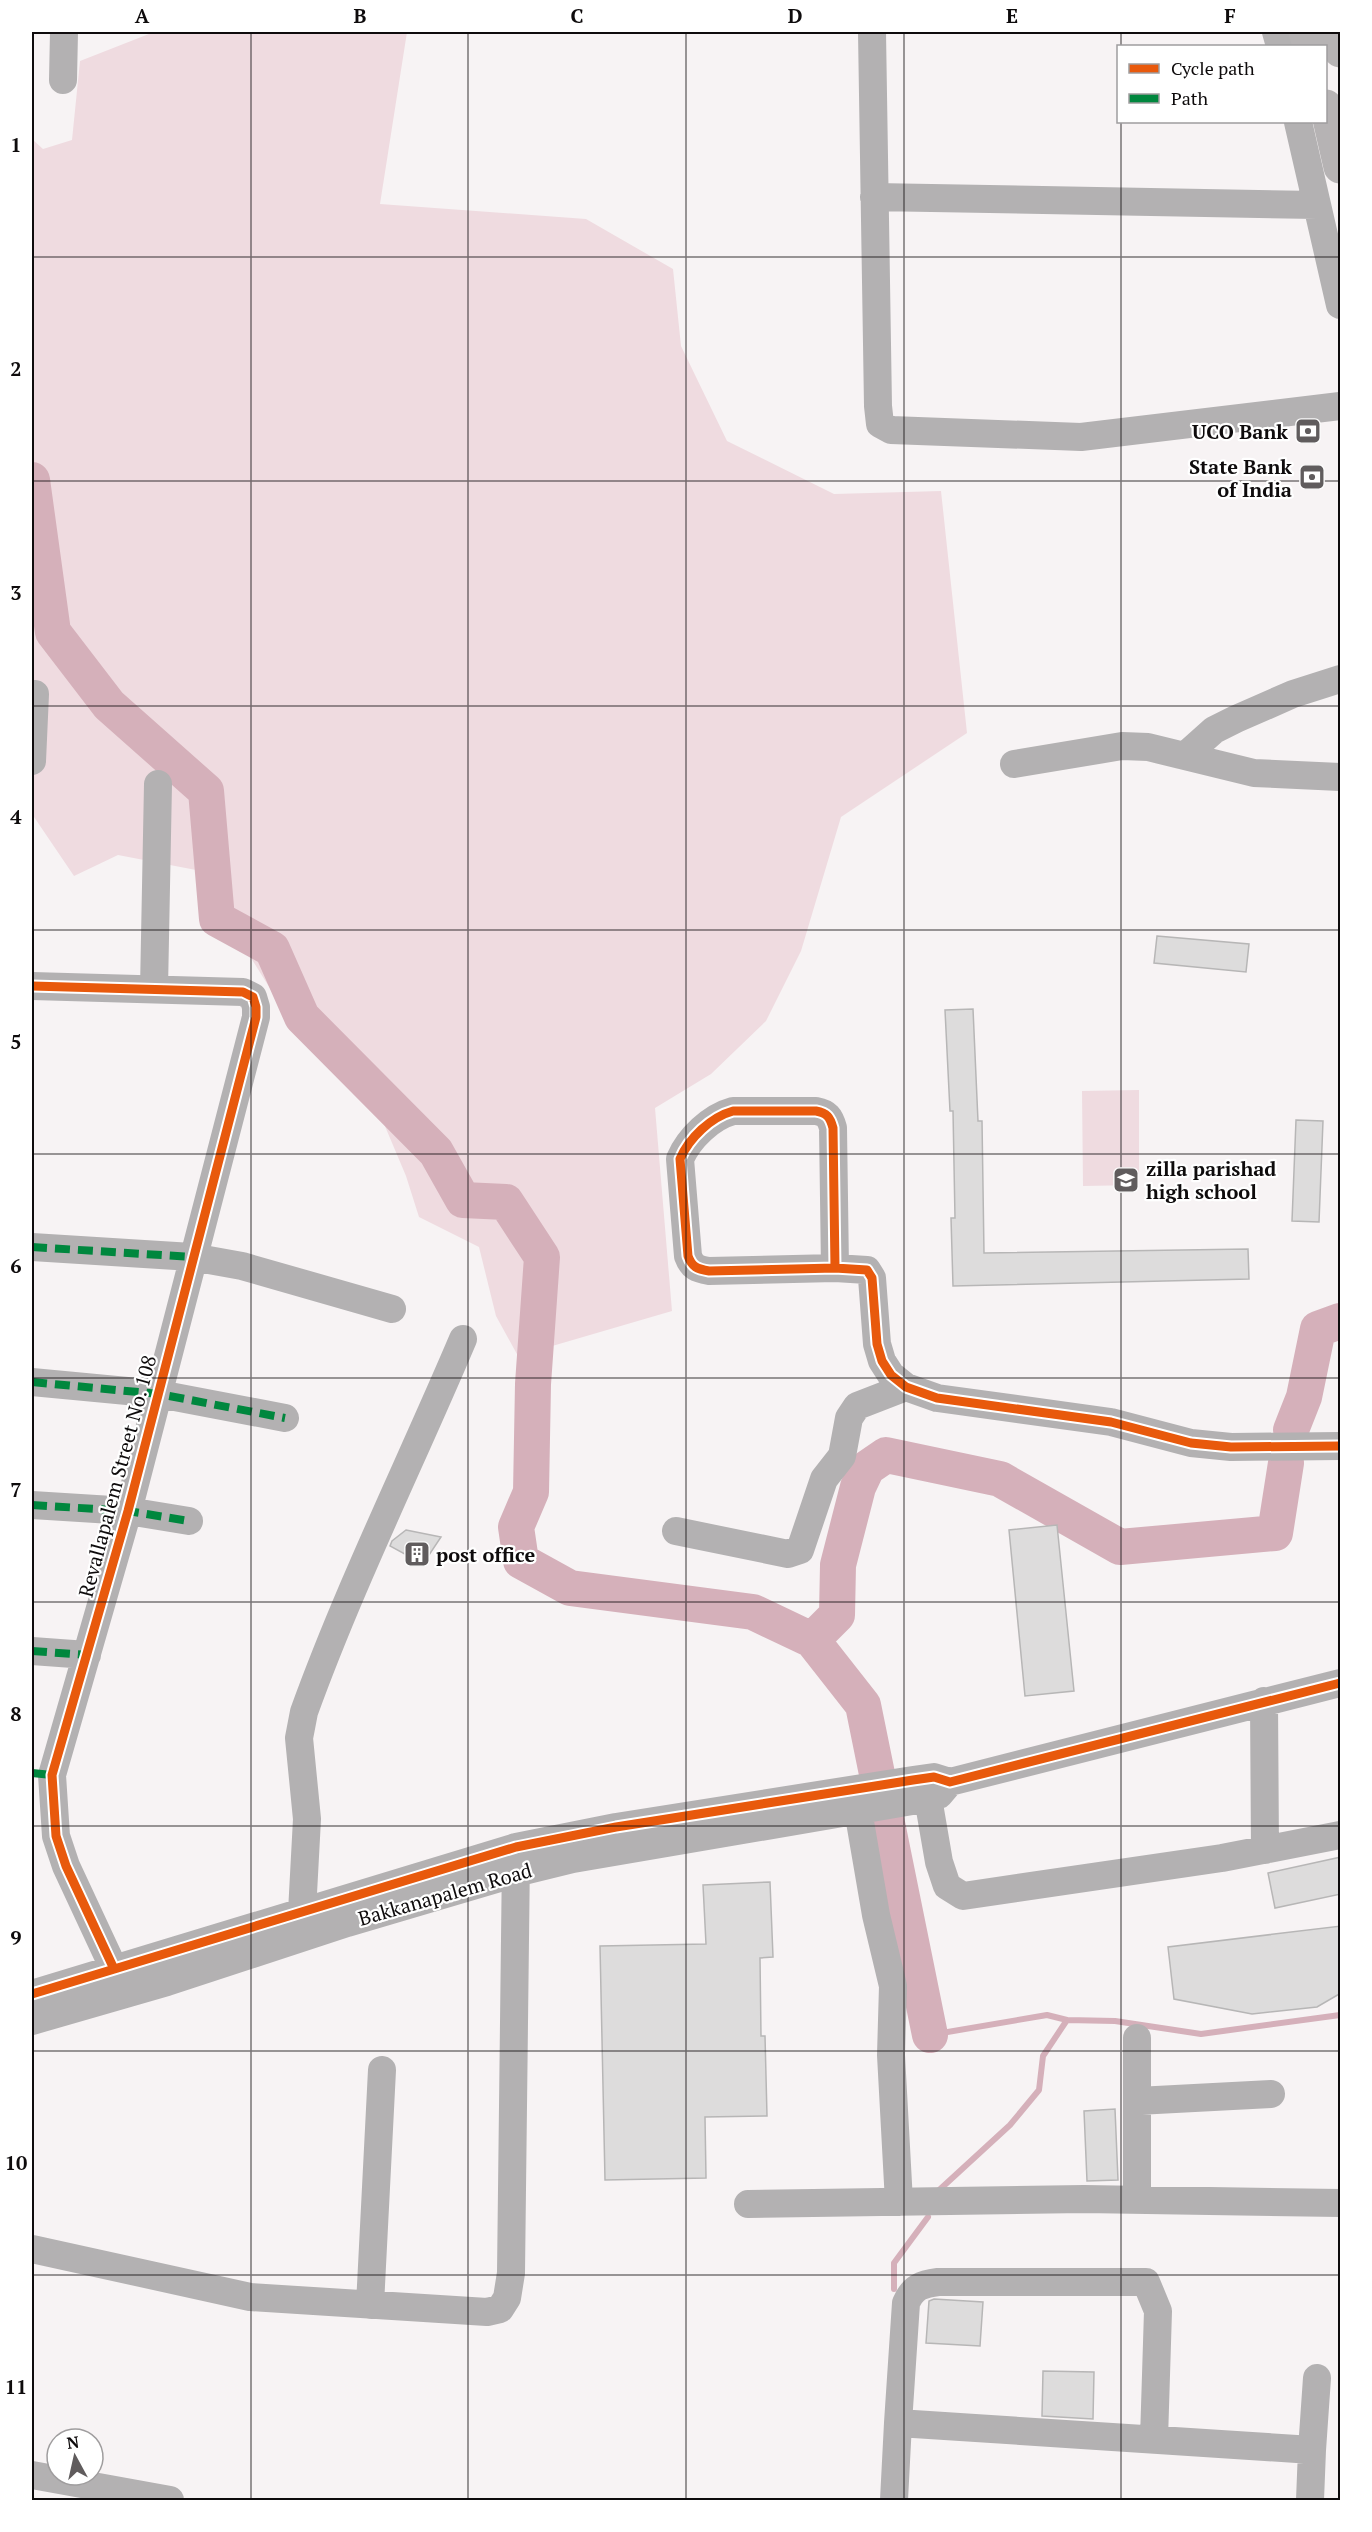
<svg xmlns="http://www.w3.org/2000/svg" width="1372" height="2532" font-family="'PT Serif',serif">
<style>
.green{fill:#efdbe0}
.lines{fill:none;stroke-linecap:round;stroke-linejoin:round}
.stream{stroke:#d5b0ba;stroke-width:6}
.river{stroke:#d5b0ba;stroke-width:36}
.building{fill:#dddcdc;stroke:#b7b6b6;stroke-width:1.5}
.minor{stroke:#b3b1b2;stroke-width:28}
.major{stroke:#b6b3b4;stroke-width:33}
.quiet{stroke:#00873e;stroke-width:8;stroke-dasharray:15 8;stroke-linecap:butt}
.cycleway-casing{stroke:#fff;stroke-width:13}
.cycleway{stroke:#e8590c;stroke-width:9}
.grid{fill:none;stroke:#0e0b0c;stroke-width:1.5;stroke-opacity:0.55}
.labels{text-anchor:middle;dominant-baseline:central;stroke-width:4.5;stroke-linejoin:round;paint-order:stroke}
.poi-label{font-size:20px;font-weight:bold;fill:#0e0b0c;stroke:#fff;text-anchor:end}
.street-label{font-size:20px;fill:#0e0b0c;stroke:#fff}
.neatline{fill:none;stroke:#0e0b0c;stroke-width:2}
.grid-label{font-size:20px;text-anchor:middle;font-weight:bold;fill:#0e0b0c}
</style>
<rect width="100%" height="100%" fill="#f7f3f4"/>
<path class="green" d="M154 32H407L380 204 586 219 673 269 681 346 727 441 834 494 941 491 967 733 841 817 801 951 766 1021 711 1074 655 1108 672 1311 518 1356 496 1316 479 1247 419 1217 406 1176 379 1112 337 1075 271 990 196 870 118 855 74 876 32 814V139L43 149 72 140 80 61Z
M1139 1090V1185L1083 1186 1082 1091Z"/>
<g class="lines">
<path class="stream" d="M1067 2020 1115 2021 1201 2034 1340 2015
M930 2035 1047 2015 1067 2020 1043 2056 1039 2090 1010 2125 937 2192
M894 2289V2263L928 2217"/>
<path class="river" d="M32 480 53 632 109 705 206 791 217 919 272 949 302 1017 436 1152 463 1200 506 1202 542 1257 533 1384 531 1492 516 1527 521 1561 570 1588 753 1612 812 1640 863 1705 930 2035
M1291 1430 1304 1397 1318 1329 1340 1321
M812 1640 837 1615 838 1565 858 1487 867 1468 886 1455 1000 1479 1120 1547 1275 1533 1286 1463"/>
</g>
<path class="building" d="M1157 936 1249 944 1246 972 1154 963Z
M973 1009 978 1121H982L984 1253 1248 1249 1249 1279 953 1286 951 1218H955L953 1111H950L945 1010Z
M1296 1120 1323 1121 1319 1222 1292 1221Z
M1057 1525 1074 1691 1025 1696 1009 1530Z
M406 1530 441 1537 423 1564 390 1546 392 1541Z
M1341 1857V1894L1275 1908 1268 1873Z
M770 1882 773 1957 760 1958 761 2036H765L767 2116 705 2117 706 2178 605 2180 600 1946 706 1944 703 1885Z
M1341 1926V1993L1317 2007 1252 2014 1174 1999 1168 1947Z
M1115 2109 1118 2180 1087 2181 1084 2111Z
M934 2299 983 2302 980 2346 926 2343 929 2301Z
M1043 2371 1094 2372 1093 2419 1042 2416Z"/>
<g class="lines">
<path class="minor" d="M872 32 878 406 880 424 891 430 1081 437 1340 406
M1276 32 1280 46
M63 80 64 32
M1298 122 1340 305
M874 197 1317 205
M1186 755 1214 730 1236 719 1293 694 1340 679
M32 761 35 694
M1014 764 1122 746 1148 747 1254 773 1340 777
M32 986 243 992 253 997 256 1007V1017L128 1511 52 1775 56 1836 66 1866 114 1969
M154 989 158 784
M32 1247 192 1257 242 1266 392 1309
M835 1268 833 1128C830 1117 827 1113 816 1111H733C711 1117 689 1138 680 1159L688 1256C692 1267 697 1269 709 1271L835 1268 867 1270 872 1278 877 1344 882 1361 891 1375 906 1387 937 1398 1111 1422 1191 1443 1231 1447 1340 1446
M32 1382 159 1394 285 1418
M32 1505 128 1511 189 1521
M676 1531 788 1554 800 1550 824 1479 842 1456 849 1418 857 1406 906 1387
M32 1651 87 1655
M1264 1701 1265 1850
M928 1798 939 1862 947 1886 963 1896 1222 1858 1340 1835
M858 1810 876 1915 893 1986 891 2055 899 2202
M302 1912 307 1819 299 1738 304 1712C350 1585 410 1464 463 1339
M32 1994 516 1847 616 1827 913 1780 934 1777 950 1782 1340 1683
M32 2021 167 1982 347 1923 516 1873 573 1859 918 1800 939 1795 950 1782
M1137 2038V2200
M1137 2101 1271 2094
M748 2204 1084 2199 1340 2203
M32 2249 250 2297 487 2312 500 2309 507 2298 511 2273 516 1856
M370 2305 382 2070
M898 2423 906 2303C913 2287 922 2284 938 2282H1146L1158 2311 1154 2439
M1312 2450 1317 2378
M32 2475 170 2500
M894 2500 898 2423 1312 2450 1310 2500"/>
<path class="major" d="M1305 32 1309 46
M1335 32 1340 51
M1326 106 1340 167"/>
<path class="quiet" d="M32 1247 192 1257
M32 1382 159 1394 285 1418
M32 1505 128 1511 189 1521
M32 1651 87 1655
M32 1773 52 1775"/>
<g class="cycleway-casing">
<path id="cycleway" d="M32 986 243 992 253 997 256 1007V1017L128 1511 52 1775 56 1836 66 1866 114 1969
M835 1268 833 1128C830 1117 827 1113 816 1111H733C711 1117 689 1138 680 1159L688 1256C692 1267 697 1269 709 1271L835 1268 867 1270 872 1278 877 1344 882 1361 891 1375 906 1387 937 1398 1111 1422 1191 1443 1231 1447 1340 1446
M32 1994 516 1847 616 1827 913 1780 934 1777 950 1782 1340 1683"/>
</g>
<use href="#cycleway" class="cycleway"/>
</g>
<path class="grid" d="M251 32V2500M468 32V2500M686 32V2500M904 32V2500M1121 32V46M1121 122V2500M32 257H1340M32 481H1340M32 706H1340M32 930H1340M32 1154H1340M32 1378H1340M32 1602H1340M32 1826H1340M32 2051H1340M32 2275H1340"/>
<defs>
<g id="bank-square" transform="scale(1.35)"><rect x="-9" y="-9" width="18" height="18" rx="4" fill="#605c5d" stroke="#fff"/><path d="M-6-4H6V4H-6ZM0-2.3a2.3 2.3 0 1 0 0 4.6a2.3 2.3 0 1 0 0-4.6Z" fill="#fff"/></g>
<g id="school-square" transform="scale(1.35)"><rect x="-9" y="-9" width="18" height="18" rx="4" fill="#605c5d" stroke="#fff"/><path d="M0-5L7-2L0 1L-7-2ZM-4 1L0 2.5L4 1V4Q0 6-4 4Z" fill="#fff"/></g>
<g id="building-square" transform="scale(1.35)"><rect x="-9" y="-9" width="18" height="18" rx="4" fill="#605c5d" stroke="#fff"/><path d="M-4-6H4V6H1V3H-1V6H-4ZM-2.5-4.3h1.7v1.8h-1.7ZM.8-4.3h1.7v1.8H.8ZM-2.5-1h1.7V.8h-1.7ZM.8-1h1.7V.8H.8Z" fill="#fff"/></g>
</defs>
<g fill-rule="evenodd">
<use href="#bank-square" x="1308" y="431"/>
<use href="#bank-square" x="1312" y="477"/>
<use href="#school-square" x="1126" y="1180"/>
<use href="#building-square" x="417" y="1554"/>
</g>
<g class="labels">
<g class="poi-label">
<text x="1288" y="431">UCO Bank</text>
<text x="1292" y="466">State Bank<tspan x="1292" dy="23">of India</tspan></text>
<text x="1146" y="1168" text-anchor="start">zilla parishad<tspan x="1146" dy="23">high school</tspan></text>
<text x="436" y="1554" text-anchor="start">post office</text>
</g>
<g class="street-label">
<text transform="translate(117 1476) rotate(-75)">Revallapalem Street No. 108</text>
<text transform="translate(445 1894) rotate(-16)">Bakkanapalem Road</text>
</g>
</g>
<rect width="1372" height="2532" fill="none" stroke="#ffffff" stroke-width="66"/>
<rect x="1117" y="45" width="210" height="78" fill="#ffffff" stroke="#9f9d9e" stroke-width="1.5"/>
<rect x="1129" y="64" width="30" height="9" fill="#e8590c" stroke="#9f9d9e" stroke-width="1.5"/>
<text x="1171" y="75" font-size="18" fill="#0e0b0c">Cycle path</text>
<rect x="1129" y="94" width="30" height="9" fill="#00873e" stroke="#9f9d9e" stroke-width="1.5"/>
<text x="1171" y="105" font-size="18" fill="#0e0b0c">Path</text>
<g transform="translate(75 2457) rotate(352)"><circle r="28" fill="#ffffff" stroke="#9f9d9e" stroke-width="1.5"/>
<path d="M0-4.5L10 22L0 15L-10 22Z" fill="#605c5d"/>
<text y="-9" font-size="16" font-weight="bold" text-anchor="middle" fill="#0e0b0c">N</text>
</g>
<rect x="33" y="33" width="1306" height="2466" class="neatline"/>
<g class="grid-label">
<text x="142" y="23">A</text>
<text x="360" y="23">B</text>
<text x="577" y="23">C</text>
<text x="795" y="23">D</text>
<text x="1012" y="23">E</text>
<text x="1230" y="23">F</text>
<text x="16" y="152">1</text>
<text x="16" y="376">2</text>
<text x="16" y="600">3</text>
<text x="16" y="824">4</text>
<text x="16" y="1049">5</text>
<text x="16" y="1273">6</text>
<text x="16" y="1497">7</text>
<text x="16" y="1721">8</text>
<text x="16" y="1945">9</text>
<text x="16" y="2170">10</text>
<text x="16" y="2394">11</text>
</g>
</svg>
